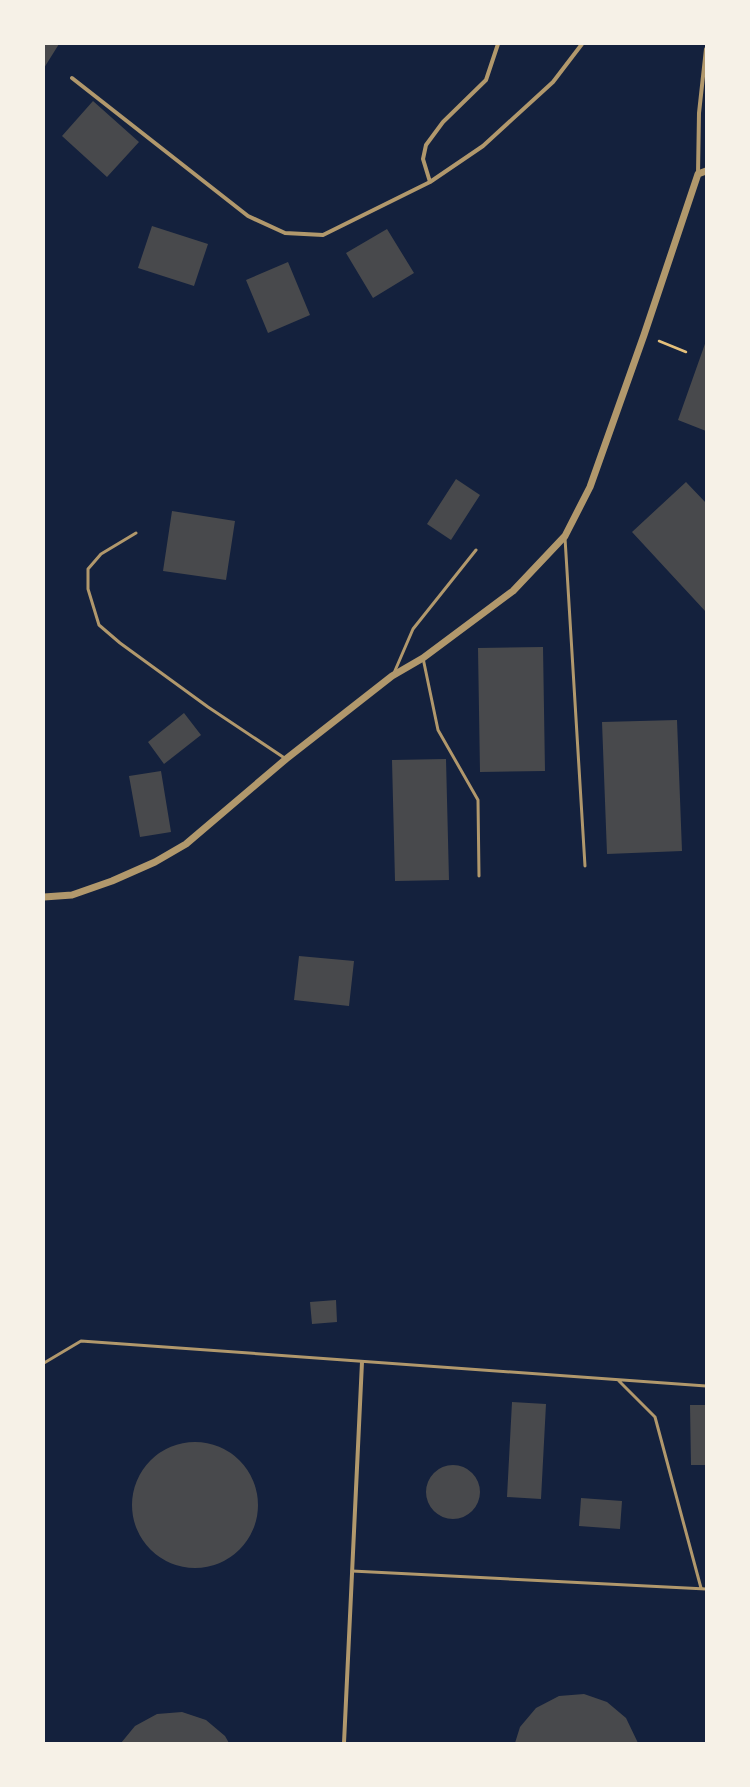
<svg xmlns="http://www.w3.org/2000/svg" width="750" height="1787" font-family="'PT Serif',serif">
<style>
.building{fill:#48494c}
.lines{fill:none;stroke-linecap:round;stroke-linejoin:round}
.path{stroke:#e5c07b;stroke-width:2.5}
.service{stroke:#b1986c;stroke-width:3}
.minor{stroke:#b1986c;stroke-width:4}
.tertiary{stroke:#b1986c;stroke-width:7}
</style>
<rect width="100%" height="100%" fill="#14213d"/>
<path class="building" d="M44 44H59L44 68Z
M93 101 139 142 107 177 62 136Z
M152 226 208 244 194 286 138 268Z
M387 229 414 273 373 298 346 253Z
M288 262 310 315 268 333 246 280Z
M706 341V431L678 420Z
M456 479 480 495 451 540 427 524Z
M686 482 706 503V612L632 532Z
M172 511 235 521 226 580 163 571Z
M543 647 545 771 480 772 478 648Z
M184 713 201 735 164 764 148 742Z
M677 720 682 851 607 854 602 722Z
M446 759 449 880 395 881 392 760Z
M161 771 171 832 140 837 129 776Z
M299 956 354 961 349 1006 294 1000Z
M336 1300 337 1322 312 1324 310 1302Z
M512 1402 546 1404 541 1499 507 1497Z
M690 1405H706V1465H691Z
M132 1505a63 63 0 1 1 126 0a63 63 0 1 1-126 0Z
M426 1492a27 27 0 1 1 54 0a27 27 0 1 1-54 0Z
M581 1498 622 1501 620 1529 579 1526Z
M584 1694 607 1702 626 1718 638 1743H515L520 1727 536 1708 559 1696Z
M182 1712 206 1720 225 1736 229 1743H121L135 1726 157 1714Z"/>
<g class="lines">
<path class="path" d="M659 341 686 352"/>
<path class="service" d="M136 533 101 554 88 569V589L99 625 120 643 208 707 286 759
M565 538 585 866
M423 658 438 730 478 800 479 876
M394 673 413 629 476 550
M44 1363 81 1341 706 1386
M618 1380 655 1417 701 1588
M352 1571 706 1589"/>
<path class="minor" d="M72 78 248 216 285 233 323 235 430 182 483 146 553 82 582 44
M698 174 699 113 706 49
M430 182 423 159 426 145 443 122 486 80 498 44
M344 1743 362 1362"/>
<path class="tertiary" d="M44 897 72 895 112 881 155 862 186 844 286 759 392 676 423 658 513 591 565 536 590 487 644 335 698 174 706 171"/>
</g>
<rect width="750" height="1787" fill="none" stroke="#f6f1e7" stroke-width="90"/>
</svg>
